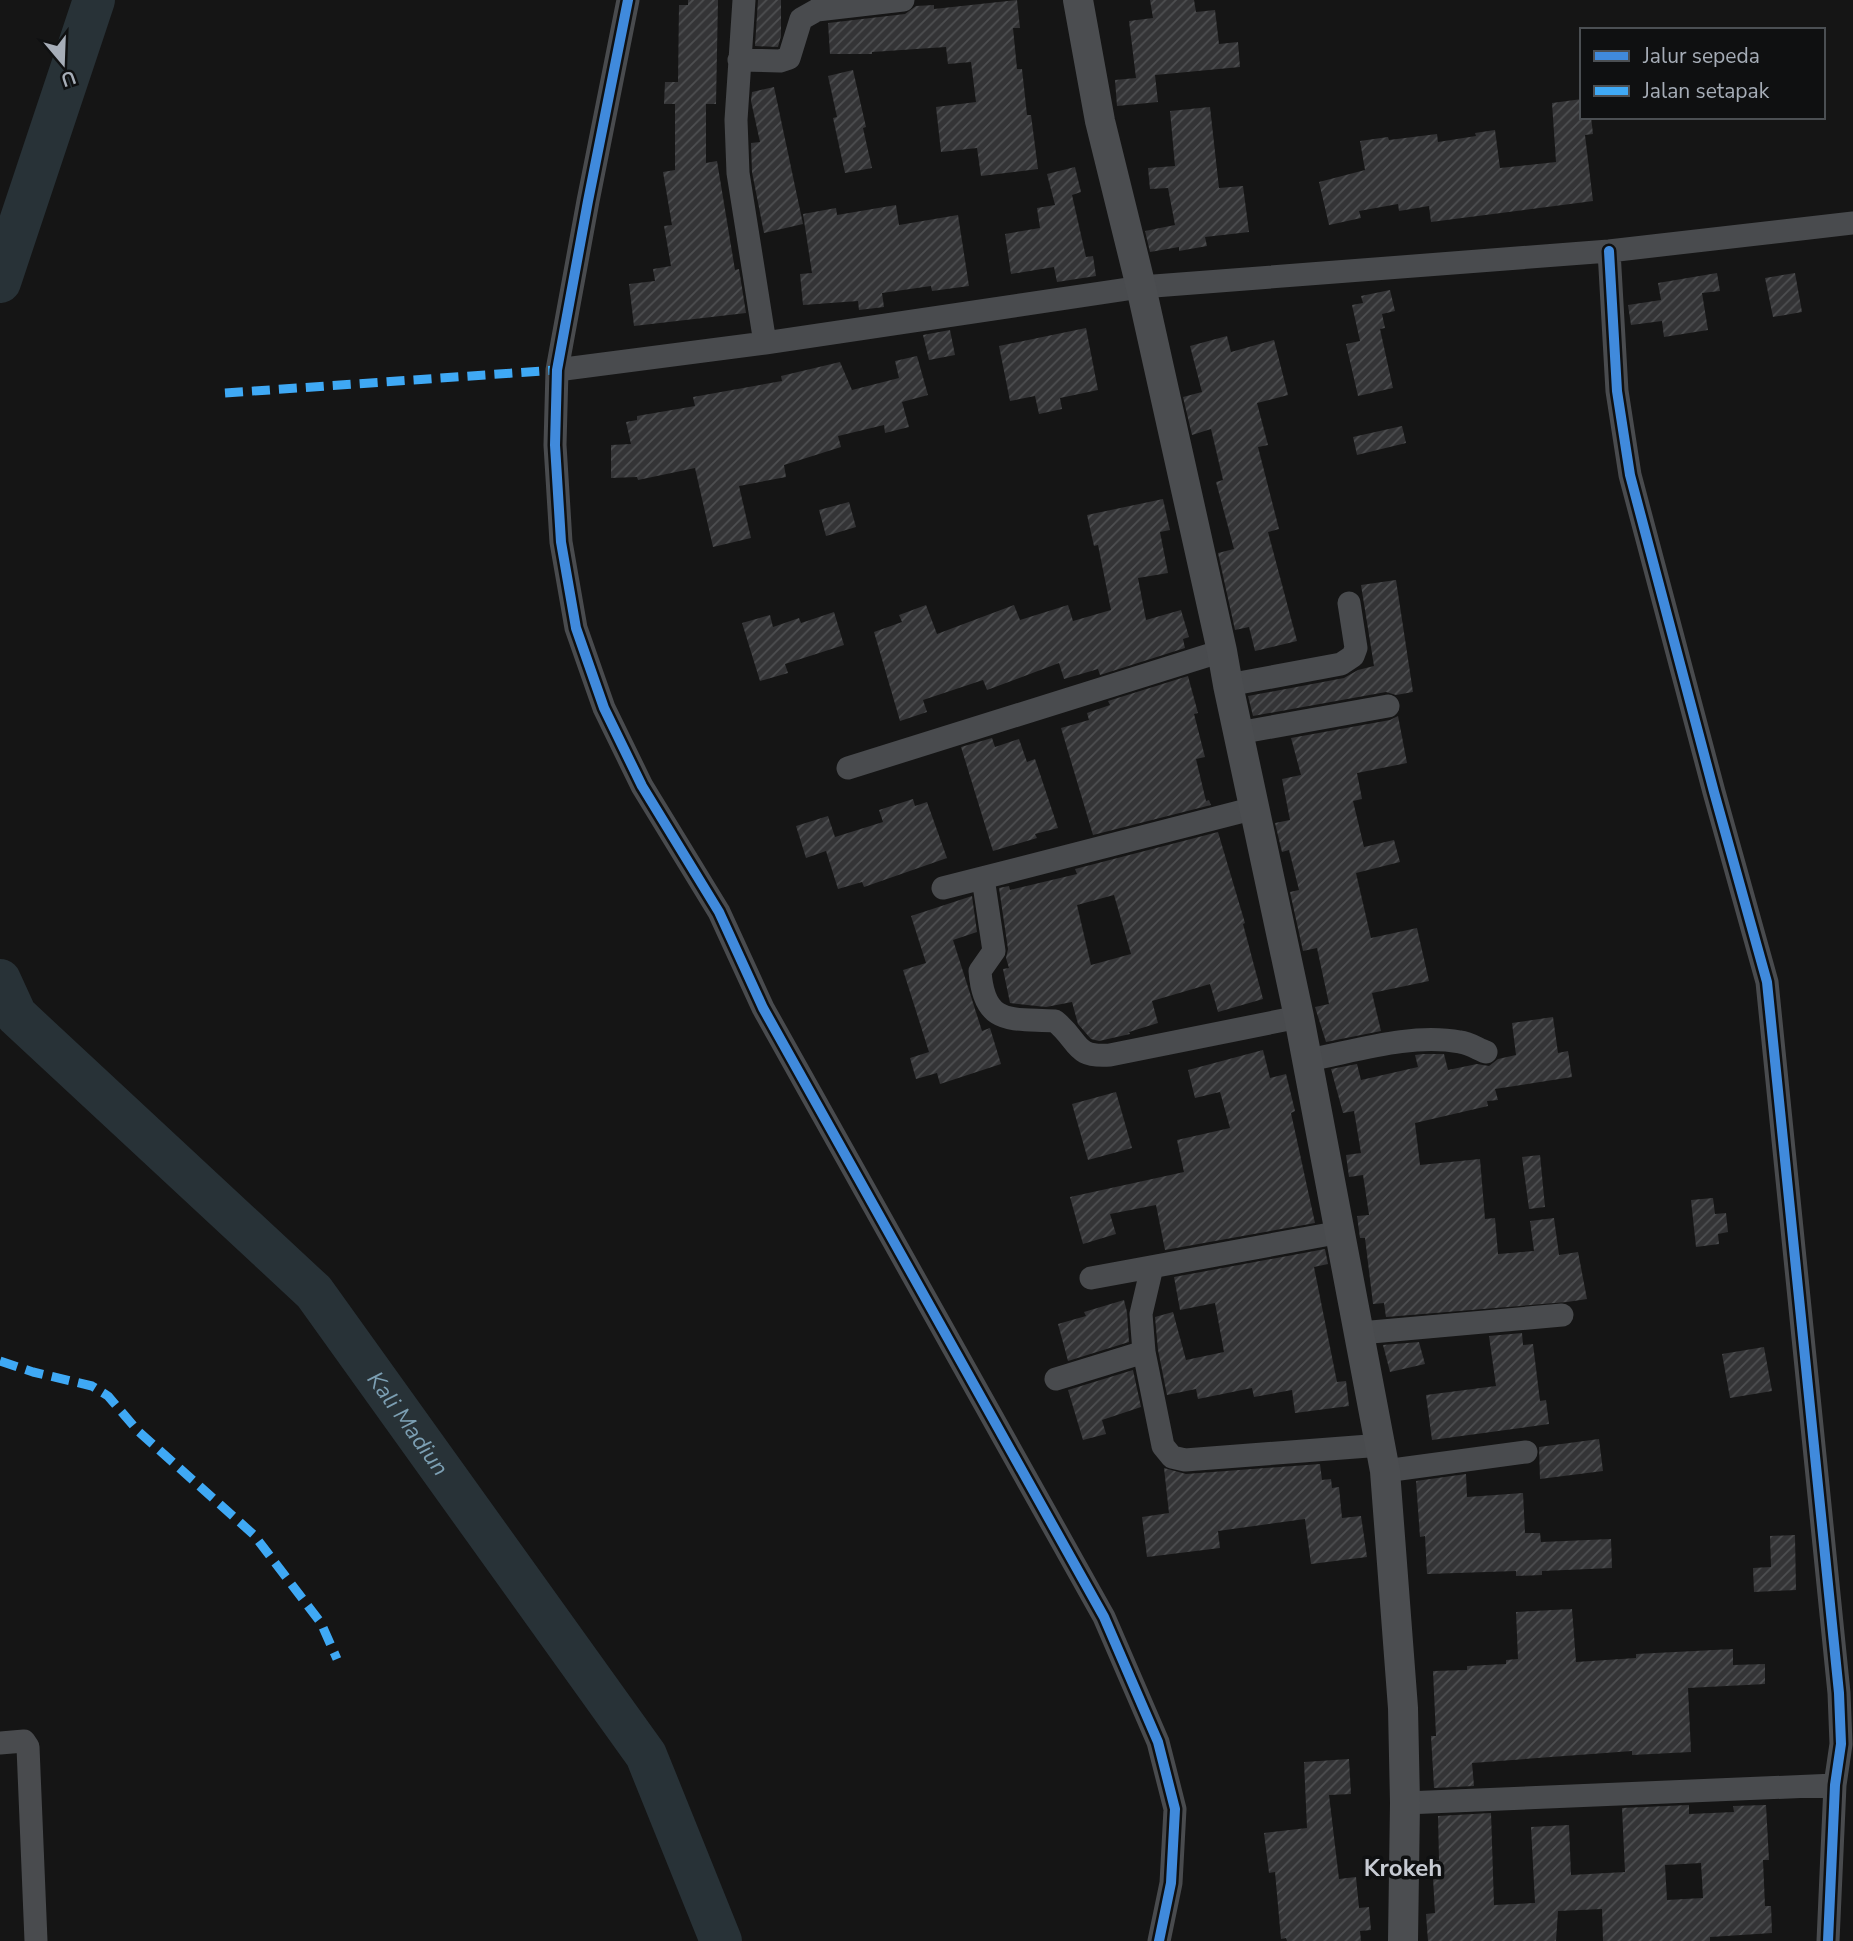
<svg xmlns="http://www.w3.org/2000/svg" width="1853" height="1941" font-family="'Nunito Sans',sans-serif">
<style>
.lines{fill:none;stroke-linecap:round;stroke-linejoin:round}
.river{stroke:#283237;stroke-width:42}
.building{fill:url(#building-hatch);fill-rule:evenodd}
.minor{stroke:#494b4e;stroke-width:23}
.major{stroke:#4b4d50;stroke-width:30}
.quiet{stroke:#3fa9f5;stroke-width:9;stroke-dasharray:18 9;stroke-linecap:butt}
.cycleway-casing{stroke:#0f1011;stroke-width:15}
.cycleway{stroke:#408adc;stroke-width:10}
.labels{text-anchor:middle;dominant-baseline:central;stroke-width:7;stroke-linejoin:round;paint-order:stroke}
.water-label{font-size:23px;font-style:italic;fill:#7c9fb3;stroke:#0f1011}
.quarter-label{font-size:24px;font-weight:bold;fill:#c7cbd3;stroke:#0f1011}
</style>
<defs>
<pattern id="building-hatch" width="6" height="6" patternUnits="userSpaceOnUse" patternTransform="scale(1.75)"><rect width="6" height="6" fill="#343436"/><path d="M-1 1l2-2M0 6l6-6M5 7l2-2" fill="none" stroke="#4e4f51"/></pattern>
</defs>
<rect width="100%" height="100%" fill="#151515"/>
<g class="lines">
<g class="river">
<path d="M0 282 94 0"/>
<path id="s1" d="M0 980 16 1015 314 1292 646 1755 721 1941"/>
</g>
</g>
<path class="building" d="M688 0H718L716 104H706V163L717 161 735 270 739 269 746 313 634 326 629 284 655 281 653 269 671 266 664 226 672 225 663 172 675 170V104H664L665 82H678L679 5H688Z
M758 0H781V36L778 47 755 46Z
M1017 0 1020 28H1013L1017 69H1022L1027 115H1031L1038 169 981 176 977 148 941 152 936 107 976 102 971 62 948 64 946 47 872 52V54H830L828 23 905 14 916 6 934 5V9Z
M1150 0H1194L1196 12 1215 10 1219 44 1238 42 1240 67 1155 75 1158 102 1117 106 1115 80 1136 78 1129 21 1153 18Z
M853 70 866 127 863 128 872 168 845 173 833 118 837 117 828 76Z
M774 87 803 224 764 233 752 172 751 143 760 142 751 101 752 92Z
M1582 99V117H1591L1593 134 1585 135 1593 201 1431 222 1429 206 1399 211 1398 204 1359 211 1361 218 1329 225 1319 182 1365 170 1360 141 1388 137 1389 140 1437 134 1438 142 1476 136 1475 133 1495 130 1500 168 1556 162 1552 103Z
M1210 107 1219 188 1243 186 1249 232 1205 237 1207 246 1179 251V247L1150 252 1145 231 1175 225 1168 188 1150 189 1148 168 1175 166 1170 111Z
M1075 167 1081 192 1072 195 1086 257 1093 256 1096 276 1057 282 1054 267 1011 274 1005 234 1040 228 1037 208 1055 205 1047 174Z
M896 205 899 225 958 215 969 286 932 291 931 286 882 293 884 307 859 310 858 301 803 305 800 274 812 273 803 214 836 208 837 215Z
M1717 273 1720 291 1702 293 1708 330 1664 337 1662 321 1631 325 1628 305 1661 300 1658 283Z
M1795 273 1802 312 1773 317 1765 278Z
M1390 290 1395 311 1382 314 1385 328 1380 329 1393 388 1358 396 1346 344 1360 341 1352 305 1363 303 1361 296Z
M1086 328 1098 390 1060 398 1062 409 1039 414 1035 396 1010 401 999 346Z
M950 330 955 355 929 360 923 335Z
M1227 336 1231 352 1274 340 1288 395 1257 403 1268 445 1258 447 1279 529 1268 532 1297 641 1255 651 1249 627 1235 630 1218 553 1234 549 1216 482 1223 480 1211 429 1192 435 1183 397 1202 392 1190 346Z
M917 356 928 395 902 402 909 427 885 433 884 425 838 436 841 447 784 465 786 477 739 486 751 538 713 547 695 468 638 480 637 477 611 478V445L631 444 626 422 637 420V416L695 406 693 397 782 381 781 376 840 362 852 390 899 378 895 361Z
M1402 426 1406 443 1357 455 1353 437Z
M1163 499 1170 530 1160 532 1168 573 1138 578 1146 620 1181 610 1189 637 1183 639 1185 648 1100 675 1098 669 1064 679 1059 663 987 690 983 680 923 700 927 712 900 721 874 632 902 622 899 615 926 605 937 634 1014 605 1020 620 1068 605 1073 621 1111 610 1098 545 1094 546 1087 515Z
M849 502 856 527 826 536 819 510Z
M1396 580 1413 692 1396 695 1386 692 1253 716 1248 696 1344 678 1358 670 1374 666 1361 585Z
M834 612 844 645 785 664 788 673 760 681 742 623 770 615 773 627 799 618 801 623Z
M1188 676 1198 713 1194 714 1205 757 1196 759 1206 801 1209 800 1211 805 1093 835 1061 728 1089 720 1087 713 1110 705 1108 701Z
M1398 716 1407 763 1357 773 1362 799 1353 801 1364 847 1394 840 1400 862 1356 873 1371 938 1417 928 1429 981 1372 993 1381 1031 1326 1042 1315 1007 1329 1004 1317 948 1303 951 1290 892 1299 890 1289 850 1282 852 1275 823 1290 820 1282 779 1301 775 1291 738 1390 720Z
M992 738 995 747 1019 739 1027 762 1035 759 1058 828 1035 834 1037 838 993 851 961 747Z
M913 799 915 806 927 802 947 858 864 887 862 882 838 889 826 851 806 858 796 826 828 816 835 837 883 822 879 810Z
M1218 832 1245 923 1243 924 1263 999 1218 1012 1210 984 1152 1001 1158 1023 1129 1032 1130 1034 1099 1041 1091 1039 1078 1024 1072 1002 1046 1007 1010 1003 1003 969 1009 968 1006 958 1008 949 999 888 1009 886 1010 890 1077 874 1075 869ZM1114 895 1131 954 1091 965 1077 905Z
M972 896 977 932 953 940 982 1031 990 1028 1001 1064 940 1084 937 1073 916 1079 910 1058 929 1052 903 970 926 963 911 916Z
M1553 1017 1558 1053 1568 1051 1572 1077 1495 1089 1498 1100 1487 1101 1488 1106 1415 1123 1420 1165 1480 1159 1485 1219 1495 1218 1498 1254 1534 1251 1530 1221 1554 1218 1559 1255 1578 1252 1587 1299 1567 1302 1386 1317 1384 1303 1373 1304 1365 1238H1360L1357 1216 1369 1215 1363 1175 1349 1177 1346 1155 1361 1153 1354 1111 1343 1113 1331 1069 1357 1064 1361 1080 1418 1067 1415 1055 1423 1054H1444L1448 1070 1477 1064 1489 1066 1498 1059 1516 1055 1512 1023Z
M1263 1050 1270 1078 1286 1074 1295 1111 1291 1113 1315 1223 1165 1250 1156 1205 1110 1214 1116 1234 1083 1244 1070 1197 1184 1172 1177 1140 1230 1128 1220 1092 1195 1098 1188 1070Z
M1116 1092 1132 1148 1088 1160 1072 1104Z
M1540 1155 1545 1207 1529 1209 1522 1157Z
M1713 1198 1715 1214 1726 1213 1728 1232 1718 1234 1719 1244 1696 1247 1691 1200Z
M1325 1249 1328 1264 1314 1267 1337 1382 1346 1381 1349 1406 1295 1413 1292 1390 1254 1397 1252 1388 1198 1399 1196 1389 1167 1395 1158 1350 1155 1317 1173 1312 1186 1360 1224 1352 1215 1303 1180 1310 1174 1277Z
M1124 1300 1127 1312 1129 1342 1068 1361 1058 1324 1086 1316 1084 1312Z
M1522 1333 1523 1345 1533 1344 1540 1401 1546 1400 1549 1424 1432 1440 1426 1395 1496 1386 1489 1336Z
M1419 1342 1425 1364 1390 1372 1383 1345Z
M1764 1347 1772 1391 1730 1398 1722 1354Z
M1133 1370 1141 1407 1102 1420 1106 1434 1083 1440 1068 1390Z
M1599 1439 1603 1471 1540 1479 1539 1447Z
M1320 1464 1322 1480 1331 1479 1332 1488 1339 1487 1342 1518 1361 1516 1367 1557 1311 1564 1305 1519 1218 1531 1220 1548 1147 1557 1142 1517 1169 1513 1164 1468 1186 1474Z
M1466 1474 1467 1497 1523 1493 1525 1533H1540L1541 1542 1611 1539 1612 1568 1542 1571V1575L1516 1576V1571L1427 1574 1425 1536 1420 1537 1416 1481Z
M1795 1535 1796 1590 1754 1592 1753 1568 1771 1567 1770 1536Z
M1572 1609 1576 1662 1636 1658V1654L1733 1649V1665L1765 1664V1684L1688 1688 1691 1752 1632 1755V1751L1472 1763 1474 1786 1434 1788 1431 1736H1436L1433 1671 1467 1670V1666L1506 1664V1660L1518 1659 1516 1612Z
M1349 1759 1351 1794 1329 1795 1339 1879 1356 1877 1359 1908 1369 1907 1371 1930 1360 1931 1361 1941H1287L1286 1938 1281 1939 1275 1872 1269 1873 1264 1833 1307 1828 1304 1762Z
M1689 1805V1814L1734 1812 1733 1806 1766 1805 1769 1860H1763L1765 1906H1771L1772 1933 1710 1937V1941H1603L1602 1909 1558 1911 1556 1941H1428L1426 1914 1435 1913 1432 1860H1439L1438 1816 1491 1813 1494 1905 1535 1903 1531 1827 1569 1825 1571 1875 1625 1872 1622 1808ZM1701 1863 1703 1898 1667 1900 1665 1865Z"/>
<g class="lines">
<path class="minor" d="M628 0 588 201 557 370 555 445 561 542 576 628 604 708 642 786 719 912 763 1008 1104 1617 1158 1742 1175 1809 1171 1883 1159 1941
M744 0 736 120 738 173 765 343
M739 60 780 61 789 58 801 19 817 10 903 0
M1609 251 1617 391 1630 475 1714 792 1767 982 1839 1693 1841 1744 1835 1785 1828 1941
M557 370 765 343 1141 287 1609 251 1853 223
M1228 685 1341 664 1353 656 1356 648 1349 603
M1238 733 1388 706
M848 768 1222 651
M983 878 994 951 980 971C984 1027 1012 1018 1055 1021 1080 1041 1073 1058 1110 1055L1299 1017
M943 888 1255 808
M1308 1060C1356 1051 1411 1033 1460 1042 1469 1043 1478 1049 1486 1052
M1152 1267 1141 1314 1144 1352 1163 1446 1172 1457 1185 1460 1382 1445
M1091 1278 1341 1232
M1360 1333 1562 1315
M1056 1379 1144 1352
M1385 1471 1526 1452
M0 1743 24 1741 28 1747 36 1941
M1405 1803 1835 1785"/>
<path class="major" d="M1078 0 1100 121 1141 287 1222 651 1228 685 1299 1017 1385 1471 1403 1708 1405 1803 1403 1941"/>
<path class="quiet" d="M225 393 557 370
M0 1361 33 1372 92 1386 108 1396 138 1431 254 1535 321 1623 337 1659"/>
<g class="cycleway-casing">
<path id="cycleway" d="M628 0 588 201 557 370 555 445 561 542 576 628 604 708 642 786 719 912 763 1008 1104 1617 1158 1742 1175 1809 1171 1883 1159 1941
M1609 251 1617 391 1630 475 1714 792 1767 982 1839 1693 1841 1744 1835 1785 1828 1941"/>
</g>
<use href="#cycleway" class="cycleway"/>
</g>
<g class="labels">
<g class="water-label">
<text stroke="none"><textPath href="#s1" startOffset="607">Kali Madiun</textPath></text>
</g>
<g class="quarter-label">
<text x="1403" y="1868">Krokeh</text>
</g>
</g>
<rect x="1580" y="28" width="245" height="91" fill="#0f1011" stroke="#4b4f53" stroke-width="2"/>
<rect x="1594" y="51" width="35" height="10" fill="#408adc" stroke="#4b4f53" stroke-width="2"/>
<text x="1643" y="63" font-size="21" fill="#a6adb7">Jalur sepeda</text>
<rect x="1594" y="86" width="35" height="10" fill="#3fa9f5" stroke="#4b4f53" stroke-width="2"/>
<text x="1643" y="98" font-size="21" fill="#a6adb7">Jalan setapak</text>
<g transform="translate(63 63) rotate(161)" stroke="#0f1011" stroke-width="5" paint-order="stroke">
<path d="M0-5L12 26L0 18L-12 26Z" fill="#a6adb7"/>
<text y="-10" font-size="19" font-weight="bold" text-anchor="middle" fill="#a6adb7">U</text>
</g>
</svg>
